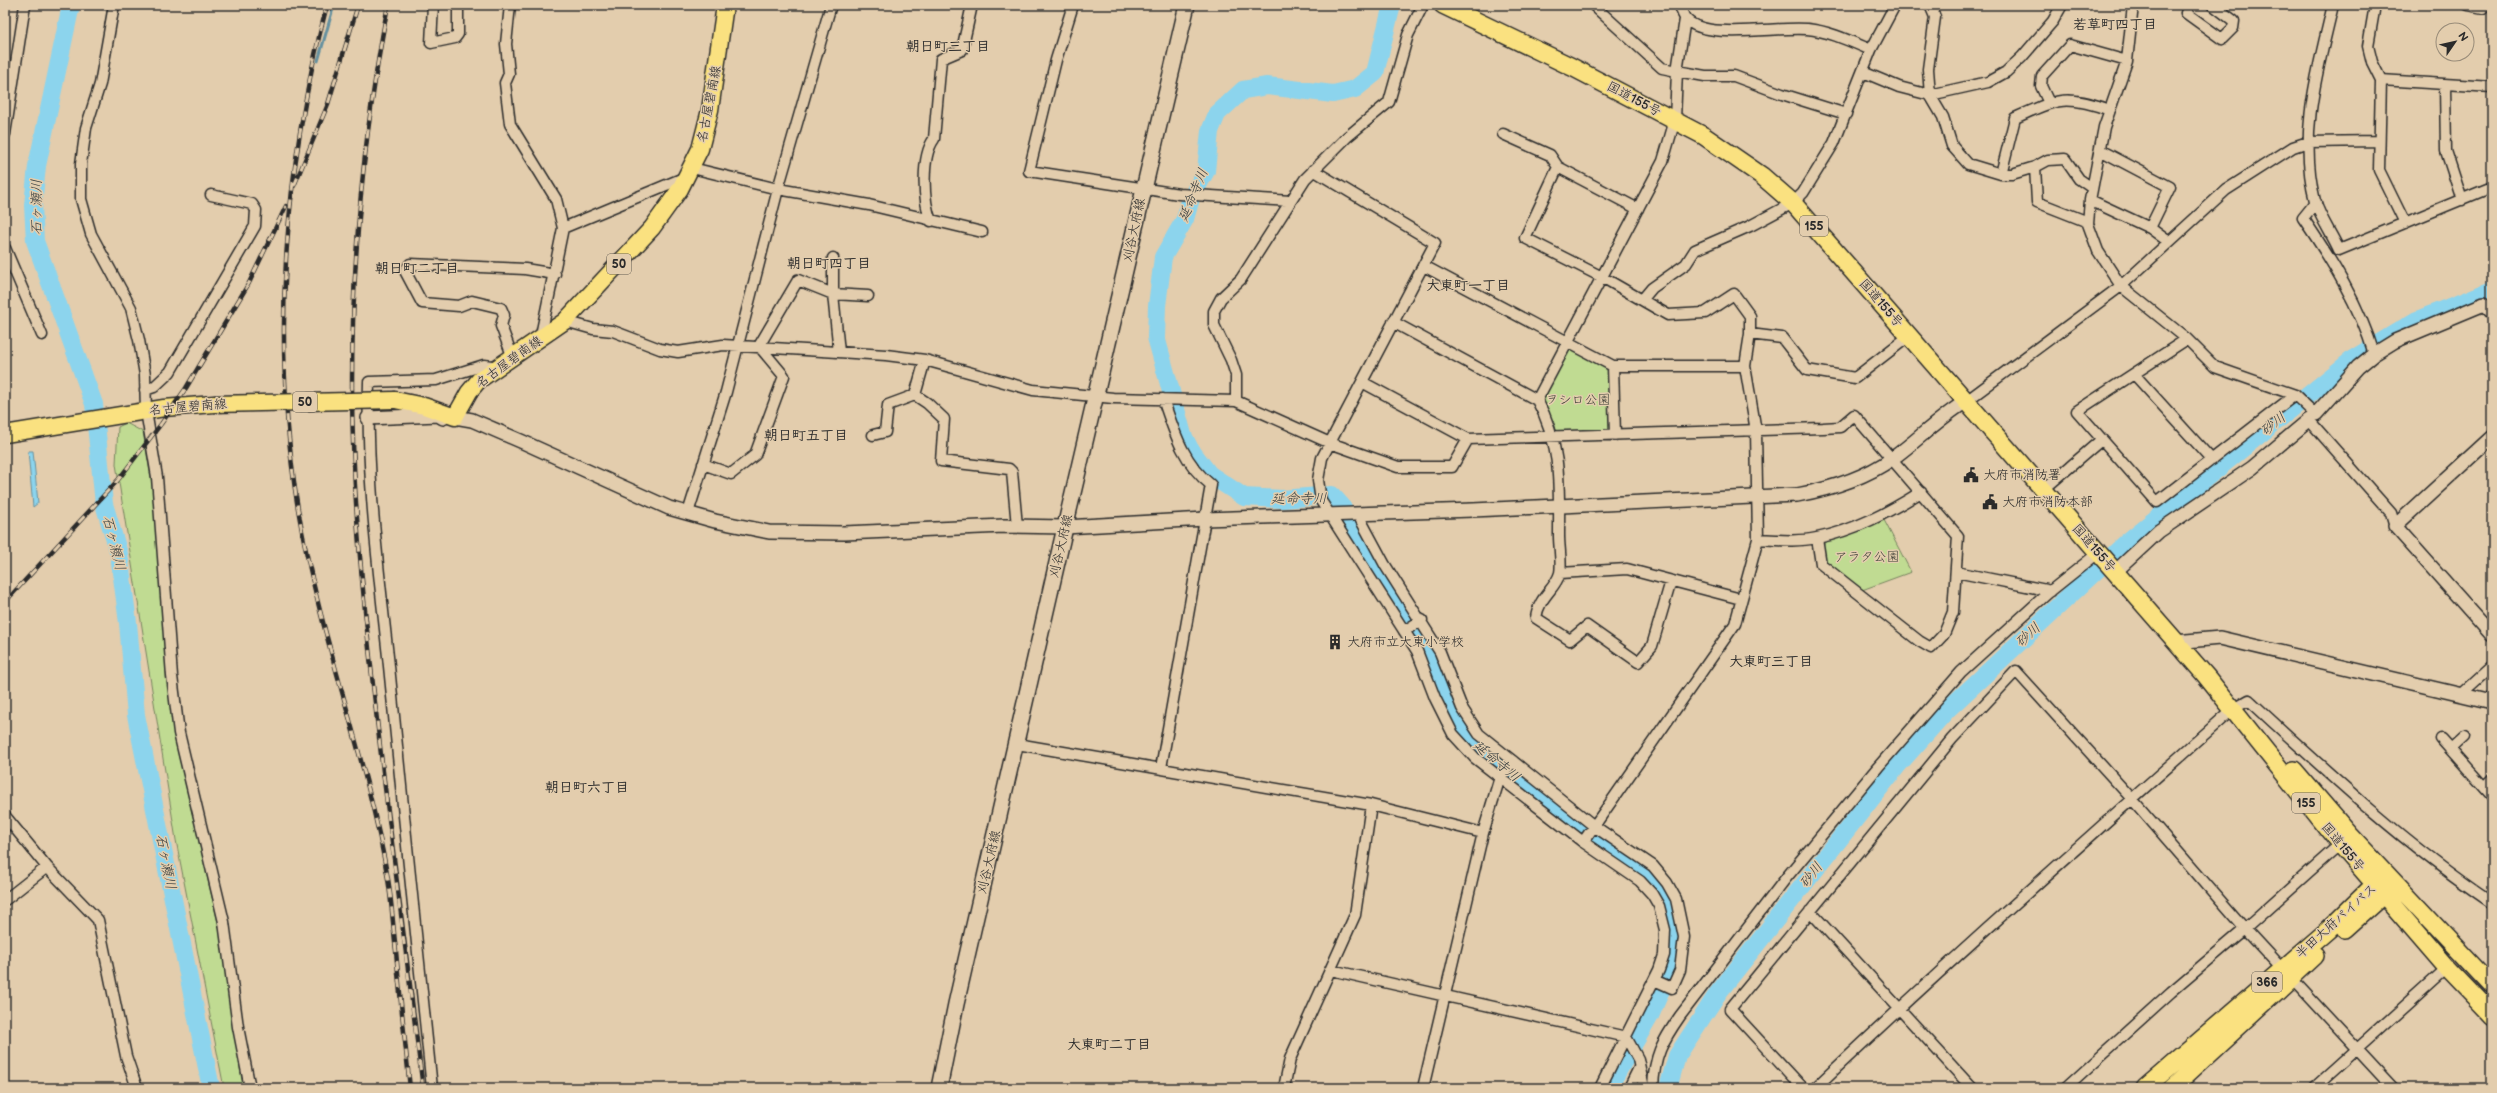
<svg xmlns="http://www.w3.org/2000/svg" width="2497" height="1093" font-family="'Balsamiq Sans','Klee One',sans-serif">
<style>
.green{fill:#c0db92;stroke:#76835e}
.water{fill:#8cd4ed;stroke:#65909f}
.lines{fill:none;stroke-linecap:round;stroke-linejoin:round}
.stream{stroke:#65909f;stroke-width:3}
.river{stroke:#8cd4ed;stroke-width:18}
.minor-casing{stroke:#2b2b2b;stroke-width:13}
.tertiary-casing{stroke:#2b2b2b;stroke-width:16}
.secondary-casing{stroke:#2b2b2b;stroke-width:18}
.primary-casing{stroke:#2b2b2b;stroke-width:19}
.trunk-casing{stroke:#2b2b2b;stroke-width:20}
.minor{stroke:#e3cdad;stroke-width:10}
.tertiary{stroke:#e3cdad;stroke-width:13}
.secondary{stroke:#e3cdad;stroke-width:15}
.primary{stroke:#fae180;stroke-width:16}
.trunk{stroke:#fae180;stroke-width:17}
.rail-casing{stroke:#2b2b2b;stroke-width:4.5}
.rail{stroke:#e3cdad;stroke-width:3;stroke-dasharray:9;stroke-linecap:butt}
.primary-bridge-casing{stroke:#2b2b2b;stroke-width:19;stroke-linecap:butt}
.primary-bridge{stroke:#fae180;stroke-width:16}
.labels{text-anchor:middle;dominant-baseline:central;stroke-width:3;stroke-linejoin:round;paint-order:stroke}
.shield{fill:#e3cdad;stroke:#625c52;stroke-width:1}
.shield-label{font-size:12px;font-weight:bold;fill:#2b2b2b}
.street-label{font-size:13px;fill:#2b2b2b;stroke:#e3cdad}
.park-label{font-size:13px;fill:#3a3d35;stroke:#e3cdad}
.poi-label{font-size:13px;fill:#2b2b2b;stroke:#e3cdad;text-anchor:start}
.neighbourhood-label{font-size:14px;font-weight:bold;fill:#2b2b2b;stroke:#e3cdad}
.water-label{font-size:14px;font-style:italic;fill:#353c3e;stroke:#e3cdad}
</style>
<rect width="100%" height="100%" fill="#e3cdad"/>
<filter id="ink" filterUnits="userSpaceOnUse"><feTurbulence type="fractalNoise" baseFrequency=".025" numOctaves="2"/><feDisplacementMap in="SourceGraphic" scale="8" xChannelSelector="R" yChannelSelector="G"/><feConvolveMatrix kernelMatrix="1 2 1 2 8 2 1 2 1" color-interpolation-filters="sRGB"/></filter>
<g filter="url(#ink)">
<path class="green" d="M1570 348 1608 370 1611 432H1555L1550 415 1541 401Z
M126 423 143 432 155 501 166 671 176 744 219 927 243 1088H224L176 840 116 464 118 427Z
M1884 520 1911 572 1862 590 1826 562 1822 543Z"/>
<path class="water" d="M28 451H33L38 503 33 507Z"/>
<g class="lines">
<path class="stream" d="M318 61 334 5"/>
<path class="river" d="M71 5 37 166 33 205 35 241 94 404 104 504 119 554 128 623 136 715 211 1088
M1392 5 1375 73 1355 89 1333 94 1267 86 1243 90 1217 114 1210 131 1206 171 1191 198 1185 219 1163 257 1157 306 1156 337 1183 435 1190 449 1209 474 1244 497 1282 499 1332 495 1341 505 1377 573 1423 638 1448 703 1472 740 1567 819 1641 870 1654 882 1672 912 1676 930V955L1650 1016 1608 1088
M1668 1088 1677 1056 1718 993 1898 765 1947 710 2127 542 2353 359 2417 320 2492 290"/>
<g class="minor-casing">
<path id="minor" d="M114 5 100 84 86 128 81 164V199L91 234 131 308 139 340 145 375 146 411 157 477 172 676 179 733 224 922 238 1027 250 1088
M433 5 431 43 455 38 458 34V5
M510 5 506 44 509 74 505 83 510 124 556 199 563 228 540 340
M1073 5 1056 60 1029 171 1179 194 1291 201
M1680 5C1681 9 1683 16 1686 19 1706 41 1778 26 1807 29 1829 31 1850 41 1871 50
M1930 5 1935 17 1928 69 1930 95 1943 117 1952 146 1968 164 2001 174H2012L2035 167 2048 160 2065 159 2079 179 2092 188
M2133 5 2127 61 2104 127 2090 200 2088 224 2098 251 2121 286 2187 339 2215 367 2295 395 2315 414 2309 420 2391 513 2395 526
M2189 5 2186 13 2222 39 2233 28 2234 21 2213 5
M2333 5C2318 69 2298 135 2315 201 2320 218 2332 234 2339 250L2492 187
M2375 5 2368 46 2372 62 2381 80 2379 170 2405 223
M2468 5 2483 8 2485 5
M1685 19 1677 71 1705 76H1734L1782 94 1846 114
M1863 72 1899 87 1930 95 1988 82 2006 72 2022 57 2053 21 2062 5
M2381 80 2492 87
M2445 85 2446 151 2462 200
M2049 103 2041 86 2042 76 2070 45 2127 61
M5 134 25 5
M1503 134 1550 155 1558 167 1638 209
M2100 150 2170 187 2150 228
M1558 167 1525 238 1602 277 1668 315 1705 313 1734 294 1750 316V334L1745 366 1756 431 1758 539
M2035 167 2037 202 2088 222
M692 168 778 189 869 205 982 232
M1313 170 1435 243 1322 458 1318 480 1321 501 1417 651 1435 698 1453 734 1475 758 1583 842 1640 881 1652 894 1659 906 1665 930 1664 955 1659 970 1600 1088
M2001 174 2015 118C2057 99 2065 94 2110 110
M2090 200 2150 228 2169 242
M2316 202 2303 218C2331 259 2360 306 2374 354
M931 221C923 201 921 157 934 139L941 59 962 50 972 5
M563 228 688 176
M5 248 42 335
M833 258V294L839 352
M1424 266 1613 366H1745
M1642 300 1652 288 1686 264 1695 250 1750 226 1793 203 1803 193 1834 143 1871 50 1895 5
M565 321 593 329 613 331 660 349 678 352 723 345 886 355 925 360 1033 390 1113 398 1236 401 1330 443 1398 467H1452L1468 439
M1393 322 1537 400C1562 445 1559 487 1559 536 1559 547 1562 563 1560 573 1555 590 1539 596 1536 618L1570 640 1587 626 1638 662 1652 646 1671 581
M1750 334 1782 338 1807 370 1855 378 1909 336
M2187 339 2077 411 2157 502 2295 395
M513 358 501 326 504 315 501 308 472 301 459 306 422 303 405 271 410 264 525 269 555 274
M1613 366 1615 435
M2134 374 2212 460
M1362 382 1468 439 1823 428 1840 427 1854 415 1958 536 1953 612 1944 634 1931 648 1919 641 1821 564 1817 538
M145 390 154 387 170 372 255 226 256 210 252 204 211 195
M915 395 927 403 944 419 941 461 1009 469 1012 472 1017 526
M1537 400 1663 161 1675 120 1677 71 1662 68 1593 5
M1236 401V375L1231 360 1214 325V311L1221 298 1241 279 1305 179 1347 137 1389 102 1408 35 1423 5
M1965 402 2121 286 2226 190 2293 147 2308 142 2378 141
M873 435 885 432 888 405 915 395 925 360
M703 464 731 474 755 455 784 376 759 346 798 280 833 294 868 296
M2043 490 2101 440
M688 513 726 392 778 189 831 5
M1357 513 1385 565 1440 652 1462 708 1479 734 1594 826 1653 866 1667 883 1676 899 1684 937 1680 970 1672 988 1654 980
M1956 572 2051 591
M1560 573 1627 569 1741 599
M1404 631 1422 620
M2462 693 2492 666
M2441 739 2492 796
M1017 744 1371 805 1483 833
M2450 749 2464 736
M1161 768 1211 485C1183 463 1174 431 1163 399
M2484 787 2492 779
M5 816 47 867 98 920 126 1056 137 1088
M1583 842 1735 624 1758 539C1778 540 1798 542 1817 538 1854 531 1889 512 1921 492
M5 900 47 867
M1810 911 1972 1088
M1331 970 1626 1037 1638 1059 1644 1088
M2291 978 2393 1088
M432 1088C417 947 403 807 389 666 379 572 366 477 369 382L436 380 484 365 500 367
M1284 1088 1290 1059 1355 915 1371 805
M1423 1088 1483 833 1500 777 1513 761
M1629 1088 1639 1068
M1653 1088C1654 1056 1662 1042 1680 1016L1786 878 1878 767 1961 672 2048 593 2098 553
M1803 1088 1730 1009 1952 739 2016 671 2132 799 2245 929 2340 844
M1815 1088C1952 958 2093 834 2233 709L2249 700C2327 772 2404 844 2492 903
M2065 1088 2171 992 2245 929 2282 969
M2314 1088 2447 968"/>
</g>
<g class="tertiary-casing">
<path id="tertiary" d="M2316 414 2358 367 2374 354 2395 341 2484 304 2492 312
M455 417 472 420 523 442 669 508 715 521 769 532 844 533 1004 526 1065 527 1205 519 1473 510 1797 495C1830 489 1865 478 1893 458 1918 440 1939 418 1965 402
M368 418 438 415 443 418
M2492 437 2395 526 2492 635
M2115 572 2159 531 2252 468 2309 420
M2175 642 2220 638 2492 702"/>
</g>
<g class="secondary-casing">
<path id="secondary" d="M939 1088 956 1004 1069 510 1187 5"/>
</g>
<g class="primary-casing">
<path id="primary" d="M395 400 424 406 455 417 469 392 479 380 565 321 652 228 680 189 700 149 710 110 725 5
M5 434 164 408 214 404"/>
</g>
<g class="trunk-casing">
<path id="trunk" d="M1443 5 1572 67 1704 136 1762 176 1793 203 2206 676 2340 844 2447 968 2492 1015
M2294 770 2350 835 2492 986
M2345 929 2384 894 2388 884
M2145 1088 2328 930 2375 884 2384 880
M2172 1088 2315 956"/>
</g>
<use href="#minor" class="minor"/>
<use href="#tertiary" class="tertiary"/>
<use href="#secondary" class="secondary"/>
<use href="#primary" class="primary"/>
<use href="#trunk" class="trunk"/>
<g class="rail-casing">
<path id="rail" d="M327 5C284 169 271 341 298 509 319 634 366 754 388 879 392 903 393 927 396 951 400 996 405 1042 410 1088
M388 5C364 130 352 258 352 386 352 501 365 616 378 729 392 849 407 969 423 1088
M294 186 328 104 358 5
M5 602 118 480 161 424 186 388 249 283 286 206"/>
</g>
<use href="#rail" class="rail"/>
<g class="primary-bridge-casing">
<path id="primary-bridge" d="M214 404 395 400"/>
</g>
<use href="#primary-bridge" class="primary-bridge"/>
</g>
</g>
<defs>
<g id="civic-bare" transform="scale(1.2)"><path d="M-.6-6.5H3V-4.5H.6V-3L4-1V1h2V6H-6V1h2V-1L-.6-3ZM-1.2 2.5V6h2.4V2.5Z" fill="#2b2b2b" stroke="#e3cdad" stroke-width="2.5" paint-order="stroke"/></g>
<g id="building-bare" transform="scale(1.2)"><path d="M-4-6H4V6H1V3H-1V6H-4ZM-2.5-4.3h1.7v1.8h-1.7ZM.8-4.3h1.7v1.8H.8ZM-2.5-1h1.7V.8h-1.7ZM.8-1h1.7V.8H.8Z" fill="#2b2b2b" stroke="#e3cdad" stroke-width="2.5" paint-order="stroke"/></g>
</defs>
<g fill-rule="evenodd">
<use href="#civic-bare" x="1971" y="475"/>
<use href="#civic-bare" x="1990" y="502"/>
<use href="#building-bare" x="1335" y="642"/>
</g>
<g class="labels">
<g class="shield">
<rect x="1800" y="216" width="28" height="20" rx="3"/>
<rect x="607" y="254" width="24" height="20" rx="3"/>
<rect x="293" y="392" width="24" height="20" rx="3"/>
<rect x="2292" y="793" width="28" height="20" rx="3"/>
<rect x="2252" y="972" width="30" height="20" rx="3"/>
</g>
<g class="shield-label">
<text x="1814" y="226">155</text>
<text x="619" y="264">50</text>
<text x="305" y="402">50</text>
<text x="2306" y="803">155</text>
<text x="2267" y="982">366</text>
</g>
<g class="street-label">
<text transform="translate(1634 99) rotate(28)">国道155号</text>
<text transform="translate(709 104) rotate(-79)">名古屋碧南線</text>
<text transform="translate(1134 230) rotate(-78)">刈谷大府線</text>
<text transform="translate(1881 303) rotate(49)">国道155号</text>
<text transform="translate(509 362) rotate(-36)">名古屋碧南線</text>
<text transform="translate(188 407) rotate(-5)">名古屋碧南線</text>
<text transform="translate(1061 546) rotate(-77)">刈谷大府線</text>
<text transform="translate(2094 548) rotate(49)">国道155号</text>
<text transform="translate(2343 847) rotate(50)">国道155号</text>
<text transform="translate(989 862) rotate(-77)">刈谷大府線</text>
<text transform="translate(2336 921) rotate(-42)">半田大府パイパス</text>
</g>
<g class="park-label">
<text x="1578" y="400">ヲシロ公園</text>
<text x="1867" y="557">アラタ公園</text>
</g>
<g class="poi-label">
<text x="1983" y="475">大府市消防署</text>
<text x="2002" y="502">大府市消防本部</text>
<text x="1347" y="642">大府市立大東小学校</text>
</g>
<g class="neighbourhood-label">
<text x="2115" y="24">若草町四丁目</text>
<text x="948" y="46">朝日町三丁目</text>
<text x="829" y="263">朝日町四丁目</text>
<text x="417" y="268">朝日町二丁目</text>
<text x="1468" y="285">大東町一丁目</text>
<text x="806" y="435">朝日町五丁目</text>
<text x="1771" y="661">大東町三丁目</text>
<text x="587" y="787">朝日町六丁目</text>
<text x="1109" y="1044">大東町二丁目</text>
</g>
<g class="water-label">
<text transform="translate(1193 195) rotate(-67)">延命寺川</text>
<text transform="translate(36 207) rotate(-90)">石ヶ瀬川</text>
<text transform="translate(2273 424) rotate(-39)">砂川</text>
<text x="1299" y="498">延命寺川</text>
<text transform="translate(114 543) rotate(76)">石ヶ瀬川</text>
<text transform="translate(2028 635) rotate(-43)">砂川</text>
<text transform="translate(1497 761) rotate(40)">延命寺川</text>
<text transform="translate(166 862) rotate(79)">石ヶ瀬川</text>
<text transform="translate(1811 875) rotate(-52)">砂川</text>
</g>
</g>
<rect width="2497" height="1093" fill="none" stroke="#e3cdad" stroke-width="20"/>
<rect x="10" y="10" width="2477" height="1073" fill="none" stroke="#2b2b2b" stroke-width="1.5" filter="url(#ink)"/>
<g transform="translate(2455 42) rotate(56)"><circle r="19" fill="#e3cdad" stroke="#998c79"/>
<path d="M0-3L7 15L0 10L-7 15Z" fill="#2b2b2b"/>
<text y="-6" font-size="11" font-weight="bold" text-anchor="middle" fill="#2b2b2b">N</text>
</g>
</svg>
